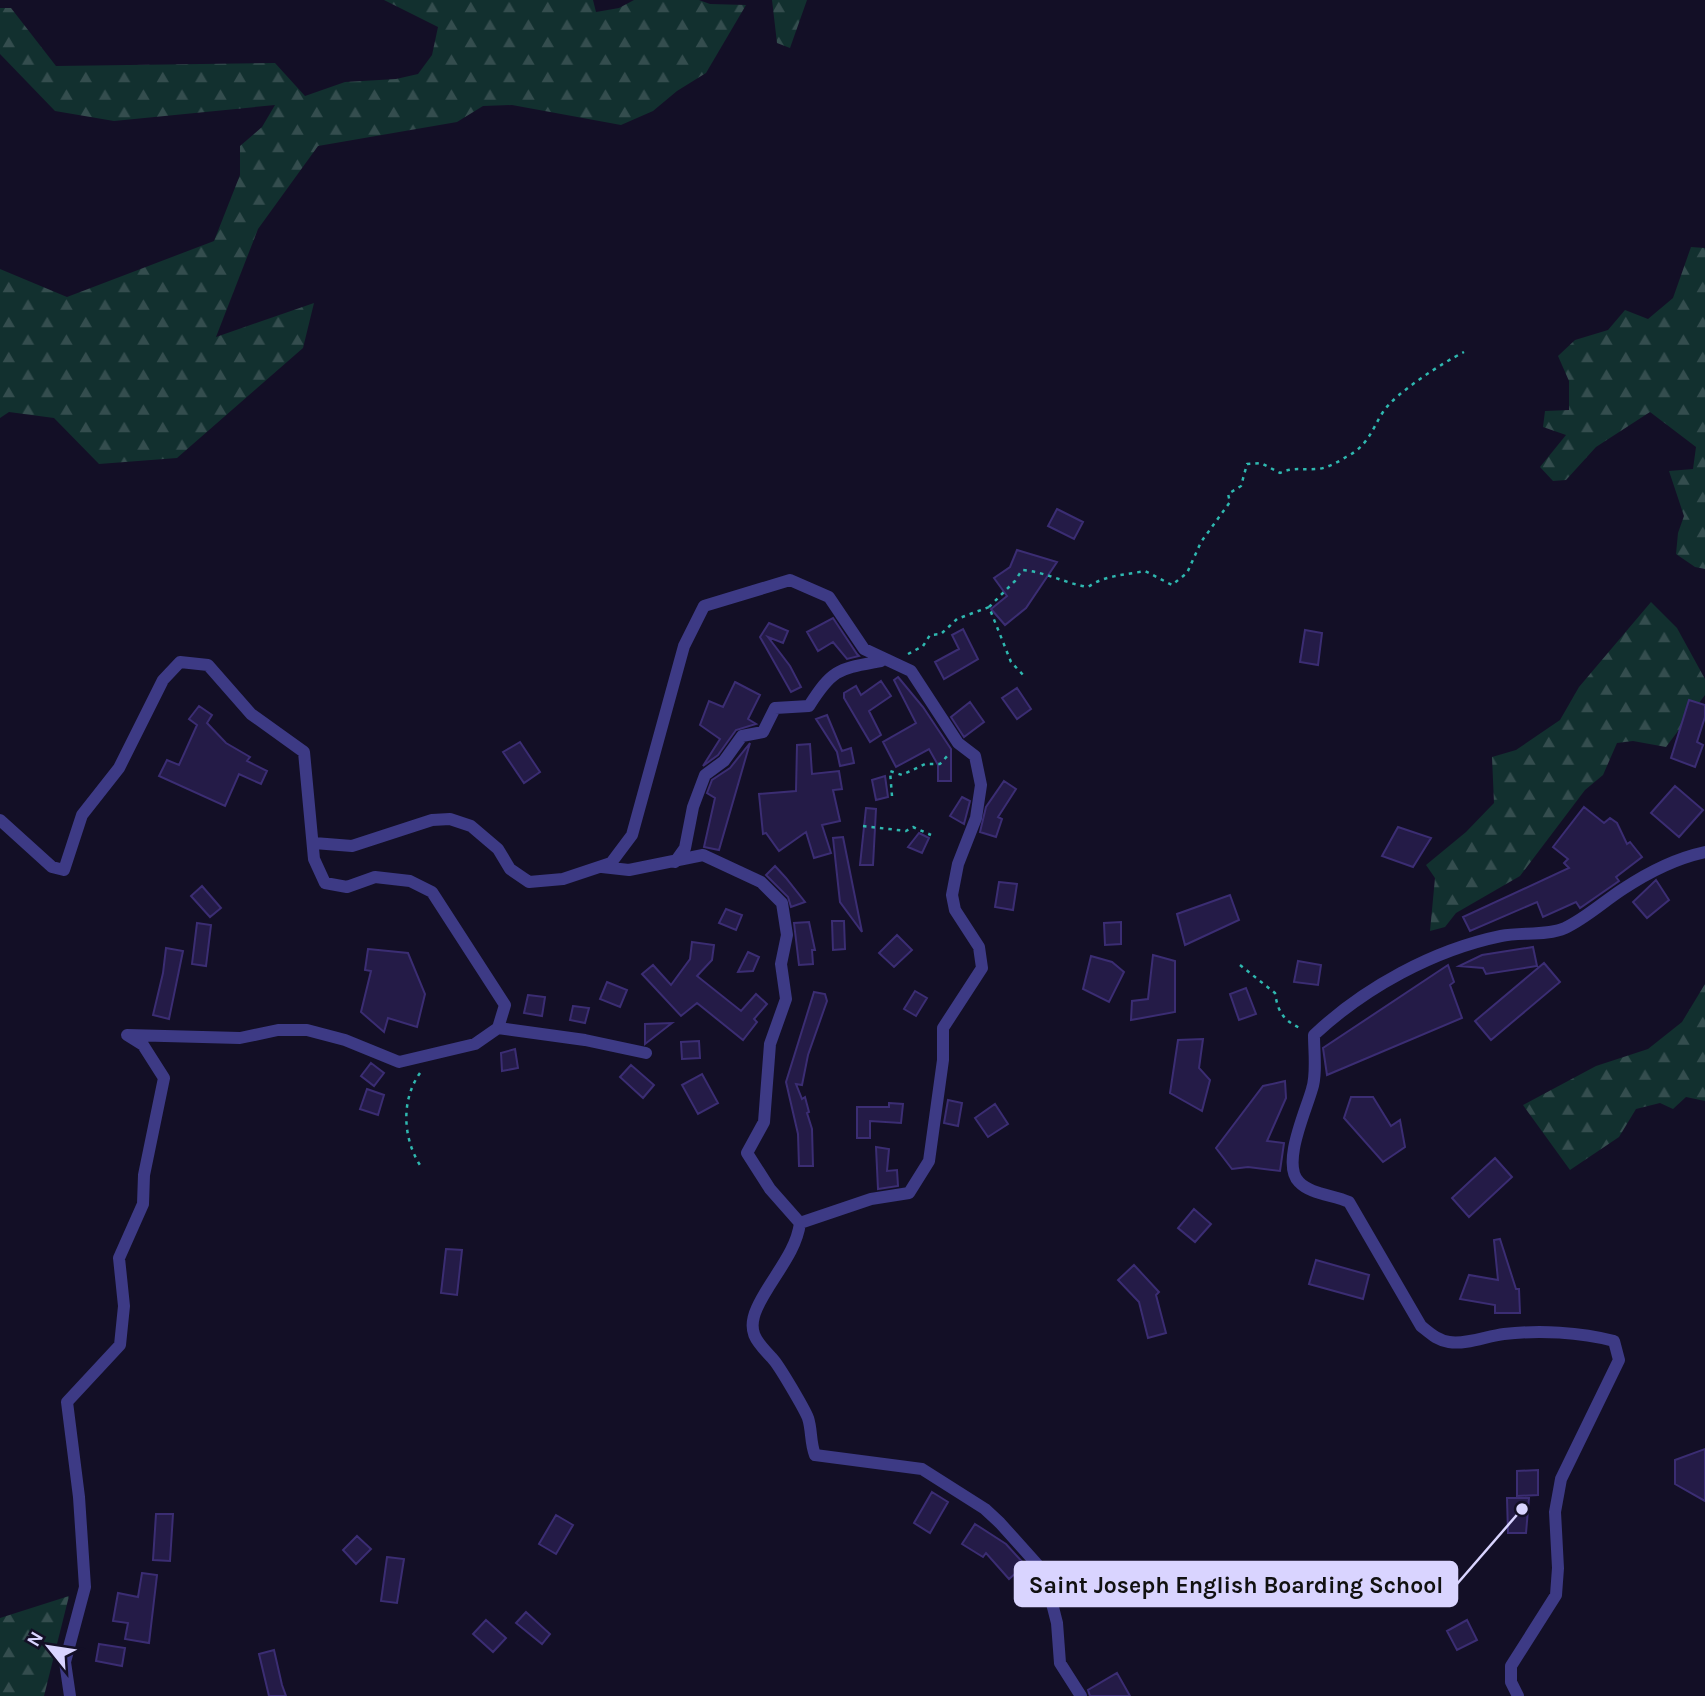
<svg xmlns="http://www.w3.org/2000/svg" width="1705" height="1696" font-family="Karla,sans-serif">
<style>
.forest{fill:url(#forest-firs)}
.building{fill:#241b47;stroke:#3b2d73;stroke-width:2}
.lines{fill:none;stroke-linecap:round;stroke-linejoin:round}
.path{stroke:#2fb8b0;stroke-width:2.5;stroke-dasharray:3.5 5;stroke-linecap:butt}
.street{stroke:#3d3a85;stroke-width:12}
.leader{fill:none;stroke:#d9d4ff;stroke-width:2.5}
.callout-dot{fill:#d9d4ff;stroke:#130f26;stroke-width:2.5}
.callout{fill:#d9d4ff;stroke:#d9d4ff;stroke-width:2.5}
.callout-label{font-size:23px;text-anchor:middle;font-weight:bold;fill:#111}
</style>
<defs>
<pattern id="forest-firs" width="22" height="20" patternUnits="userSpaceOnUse" patternTransform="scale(1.75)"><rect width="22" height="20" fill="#12302f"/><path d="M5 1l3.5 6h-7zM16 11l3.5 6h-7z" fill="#344d4e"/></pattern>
</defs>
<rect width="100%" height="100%" fill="#130f26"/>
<path class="forest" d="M384 0H593L596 12 619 8 634 0H699L710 4 746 5 706 73 677 91 653 111 621 125 512 105 483 106 457 122 318 146 258 229 216 337 314 303 303 348 177 458 99 464 54 418 9 412 0 418V269L67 297 214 241 240 175V146L262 127 275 105 114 121 55 111 0 54V8H11L56 66 275 63 305 96 345 82 396 79 418 74 432 55 438 27Z
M772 0H807L790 48 777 43Z
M1691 247 1705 248V569L1695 567 1676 554 1678 533 1684 516 1669 471 1693 469 1696 447 1650 412 1596 447 1566 480 1553 481 1540 467 1566 435 1543 427 1545 411 1569 410V381L1558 356 1575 340 1608 330 1625 310 1648 319 1673 298Z
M1651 602 1677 628 1705 679V695L1666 747 1633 741 1617 743 1603 775 1585 790 1520 876 1456 913 1445 927 1430 931 1435 878 1426 865 1466 832 1494 803 1492 757 1516 750 1560 720 1579 687Z
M1705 984V1101L1686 1097 1673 1109 1660 1103 1636 1109 1619 1137 1570 1170 1523 1105 1596 1066 1648 1049 1682 1022Z
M69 1596 44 1696H0V1618Z"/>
<path class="building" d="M1057 509 1083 522 1074 539 1048 526Z
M1017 550 1057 562 1026 608 1005 625 991 609 1007 596 994 578 1010 567Z
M833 618 857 654 859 656 847 659 833 642 818 651 807 632Z
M769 623 788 631 783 643 768 637 790 666 801 687 791 692 760 637Z
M963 629 978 659 944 679 935 662 959 649 952 635Z
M1305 630 1322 633 1318 665 1300 662Z
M898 677 923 707 951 749V781H938V765L929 749 896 767 883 742 916 723 894 680Z
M881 681 891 696 869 711 881 735 870 742 844 698V693L856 686 861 695Z
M735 682 760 695 748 719 756 724 736 730 718 755 703 766 720 739 700 725 709 701 723 707Z
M1017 688 1031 709 1017 719 1002 698Z
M1689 700 1705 705V717L1697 742 1703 745 1695 767 1671 758Z
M970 702 984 722 964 737 951 717Z
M199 706 212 715 207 723 226 743 250 757 247 761 267 771 261 784 239 774 225 806 159 776 167 760 179 765 197 725 189 719Z
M827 715 842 751 851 748 854 763 840 766 837 752 816 719Z
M520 742 540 772 524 783 503 752Z
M750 743 719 850 704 847 715 798 707 793 712 780 730 768Z
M810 744 812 774 839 771 842 789 833 790 840 821 822 825 831 853 814 858 806 832 779 851 766 833 763 834 759 794 796 791 797 745Z
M885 776 888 797 876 800 872 780Z
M1004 781 1016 789 998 817 1002 819 996 837 980 832 986 807Z
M1675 786 1703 810 1679 837 1651 813Z
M962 797 970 801 964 824 950 816Z
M1584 807 1604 823 1610 818 1617 823 1627 844 1630 842 1642 857 1616 877 1619 881 1580 908 1576 902 1543 917 1537 902 1470 931 1463 917 1569 868 1564 863 1568 859 1553 847Z
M866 808 876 809 873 865H860Z
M1398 827 1431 838 1413 867 1382 856Z
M919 833 929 838 922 853 908 847Z
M843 837 862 932 840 902 833 838Z
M775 866 786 878 805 902 791 907 788 897 766 875Z
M1656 880 1669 900 1647 918 1633 902Z
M999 882 1017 884 1013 910 995 907Z
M202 886 221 908 210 917 191 896Z
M1230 895 1239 920 1185 945 1177 914Z
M726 909 742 915 736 930 719 923Z
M832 921H844L845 949 833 950Z
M809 922 815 950H812L813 964 799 965 794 923Z
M1121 922V944L1105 945 1104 923Z
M197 923 211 925 206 966 192 964Z
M897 935 912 950 894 967 879 953Z
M692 942 714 945 712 960 697 976 741 1011 756 994 767 1004 754 1019 757 1022 743 1040 697 1003 681 1016 642 974 653 965 671 985 690 959Z
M1533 947 1537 966 1486 974 1483 968 1459 966 1482 955Z
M166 948 183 951 169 1019 153 1015 163 973Z
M368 949 408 953 425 994 417 1027 388 1018 384 1032 361 1012 371 971 365 970Z
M748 952 759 957 753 971 738 972Z
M1153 955 1175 961V1012L1131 1020 1132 1001 1148 999Z
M1091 956 1112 962 1124 972 1109 1002 1083 989Z
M1298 961 1321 965 1318 985 1294 982Z
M1544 963 1560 982 1491 1040 1475 1021Z
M1448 965 1454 982 1450 985 1462 1018 1327 1075 1323 1048Z
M607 982 627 990 620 1007 600 999Z
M1246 988 1256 1014 1239 1020 1230 994Z
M915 991 927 998 916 1016 904 1009Z
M814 992 825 994 827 1001 808 1055 802 1085 796 1084 802 1099 805 1097 809 1112 807 1113 812 1129 813 1166H799L798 1134 786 1082Z
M528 995 545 997 542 1016 524 1013Z
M573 1006 589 1008 585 1023 570 1020Z
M672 1023 645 1044V1024Z
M1203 1039 1199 1068 1210 1080 1202 1111 1170 1093 1178 1040Z
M699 1041 700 1058 682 1059 681 1042Z
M515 1049 518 1068 502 1071 501 1053Z
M371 1063 384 1073 374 1086 361 1076Z
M631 1065 654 1085 643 1098 620 1077Z
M702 1074 718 1103 698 1114 682 1085Z
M1285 1081 1286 1098 1267 1141 1284 1143 1280 1171 1248 1167 1232 1169 1216 1148 1263 1086Z
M367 1089 384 1095 378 1115 360 1109Z
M1351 1097H1373L1391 1126 1400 1120 1405 1147 1383 1162 1344 1118Z
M948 1100 962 1103 958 1126 944 1123Z
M889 1103 903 1104 901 1123 870 1121V1138H857V1107H889Z
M995 1104 1008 1124 988 1137 975 1118Z
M876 1147 889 1149 887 1171 897 1170 898 1186 878 1189Z
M1495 1158 1512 1177 1469 1217 1452 1198Z
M1194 1209 1211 1224 1195 1242 1178 1228Z
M1500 1239 1516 1289H1519L1520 1313H1495V1305L1460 1299 1469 1275 1498 1280 1494 1240Z
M446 1249 462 1250 457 1295 441 1293Z
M1316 1260 1369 1275 1363 1299 1309 1284Z
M1134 1265 1159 1292 1156 1295 1166 1333 1148 1338 1139 1302 1118 1280Z
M1705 1449V1501L1675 1484V1460Z
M1538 1470V1495L1517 1496V1471Z
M932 1492 948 1502 930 1533 914 1523Z
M1507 1498H1529L1526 1533H1508Z
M156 1514H173L170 1561 153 1560Z
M556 1515 573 1525 556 1554 539 1544Z
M975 1524 1006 1544 1025 1565 1009 1579 986 1553 983 1557 962 1544Z
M357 1536 371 1549 356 1564 343 1550Z
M387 1557 404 1559 397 1603 381 1601Z
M142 1573 157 1575 149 1643 125 1639 128 1623 113 1621 118 1593 138 1597Z
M526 1612 550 1634 542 1644 516 1623Z
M486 1620 506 1638 493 1652 473 1634Z
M1467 1620 1477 1640 1457 1650 1447 1631Z
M99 1644 125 1648 122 1666 96 1661Z
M274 1650 282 1685 286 1696H269L259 1654Z
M1117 1673 1130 1696H1090L1088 1690Z"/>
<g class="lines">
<path class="path" d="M989 607 1015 581 1022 570C1046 572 1064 583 1088 587 1105 575 1125 575 1145 571L1172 585 1187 573 1201 542 1230 502 1228 494 1241 486 1247 464 1261 463 1280 473C1292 467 1303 470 1316 469 1326 469 1338 462 1346 457 1368 446 1371 431 1383 412 1395 393 1444 362 1464 352
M908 654 923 646 930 635 941 634 957 619 989 607 1011 662 1025 677
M892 796 890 771 902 775 925 764H940L949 754
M863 826 906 831 913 827 931 835
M1240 965 1275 993C1278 1013 1284 1021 1302 1029
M420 1073C400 1101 403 1141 422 1168"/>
<path class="street" d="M0 820 52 867 64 870 82 815 119 768 163 680 180 662 208 665 251 714 304 752 314 859 325 883 347 887 375 877 410 881 432 892 505 1005 498 1028 475 1044 399 1062 345 1040 307 1030H278L240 1038 127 1035 143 1045 164 1078 144 1175 143 1204 119 1258 124 1306 120 1345 67 1402 79 1497 85 1587 65 1662 70 1696
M314 843 352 846 432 820 450 819 471 826 498 849 510 869 529 882 563 879 611 863 632 835 684 646 704 606 790 580 829 597 864 649 911 671 958 743 975 756 981 785 976 818 958 864 952 895 955 910 979 947 982 968 943 1028V1060L929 1161 909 1193 871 1199 800 1223
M675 862 685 848 693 807 705 775 724 761 742 736 763 732 775 708 809 706C833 668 839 669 881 661
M602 867 629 870 703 855 761 882 782 903 787 935 781 964 786 999 770 1044 764 1122 747 1153 770 1189 800 1223C796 1254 770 1279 757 1308 746 1332 757 1342 772 1358 779 1365 805 1410 808 1418 812 1430 810 1442 815 1455L922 1469 985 1509 1000 1523 1044 1572 1057 1623 1060 1663 1081 1696
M498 1028 585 1040 646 1053
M1518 1696 1511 1682V1666L1556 1595 1558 1568 1555 1512 1561 1479 1619 1360 1614 1341C1580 1332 1539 1330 1504 1334 1487 1336 1466 1345 1449 1342 1437 1340 1431 1334 1421 1326L1349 1202C1333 1195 1310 1194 1299 1182 1281 1164 1306 1111 1312 1089 1317 1074 1314 1052 1314 1035 1364 988 1433 950 1501 936 1520 932 1547 936 1565 928 1586 918 1603 902 1623 889 1647 873 1677 858 1705 852"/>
</g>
<path class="leader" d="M1522 1509L1457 1584"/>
<circle class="callout-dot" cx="1522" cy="1509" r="7"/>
<rect class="callout" x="1015" y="1562" width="442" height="44" rx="7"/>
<g class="callout-label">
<text x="1236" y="1593">Saint Joseph English Boarding School</text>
</g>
<g transform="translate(49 1647) rotate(300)" stroke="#130f26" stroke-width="5" paint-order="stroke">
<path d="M0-5L12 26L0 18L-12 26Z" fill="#d9d4ff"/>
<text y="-10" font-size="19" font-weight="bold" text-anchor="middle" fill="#d9d4ff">N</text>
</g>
</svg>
